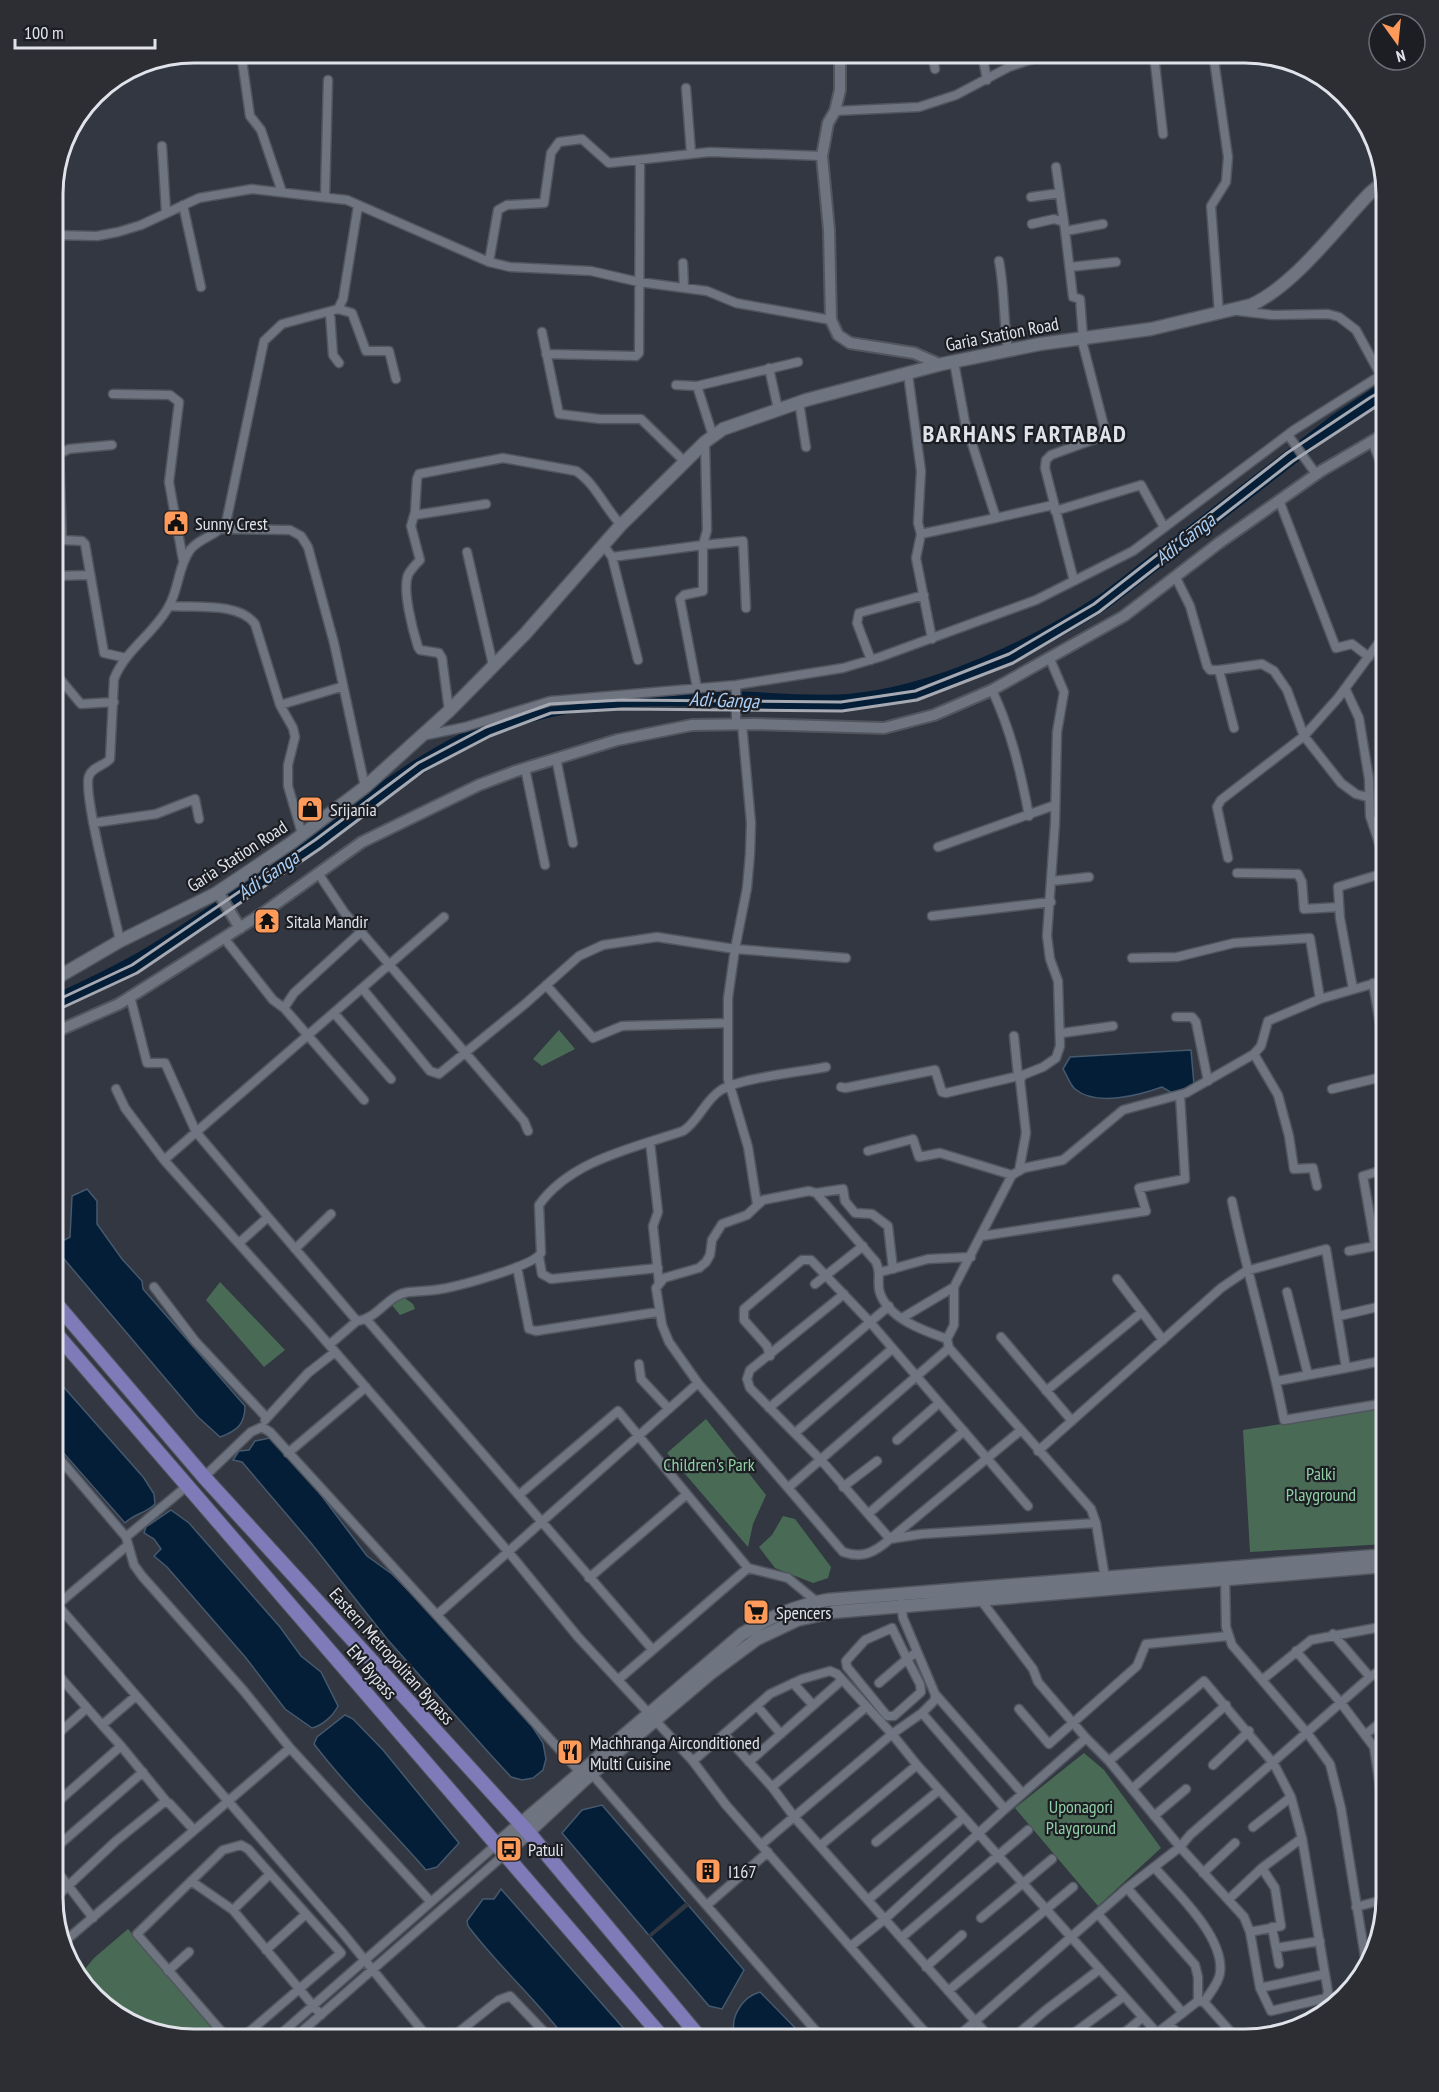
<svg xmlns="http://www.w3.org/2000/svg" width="1439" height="2092" font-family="'PT Sans Narrow',sans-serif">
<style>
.green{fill:#496b55}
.water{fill:#041e38;stroke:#46596d;stroke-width:1.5}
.pier{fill:#323741}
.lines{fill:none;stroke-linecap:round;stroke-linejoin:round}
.river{stroke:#041e38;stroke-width:16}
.minor-casing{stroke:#51555e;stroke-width:11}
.tertiary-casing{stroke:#51555e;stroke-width:14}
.secondary-casing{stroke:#51555e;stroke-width:15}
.primary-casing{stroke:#51555e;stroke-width:16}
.minor{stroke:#6e7480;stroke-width:8}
.tertiary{stroke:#6e7480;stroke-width:10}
.secondary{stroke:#6e7480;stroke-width:12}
.primary{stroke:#7e7bb8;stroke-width:14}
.rail{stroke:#a6a9b1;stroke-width:3}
.labels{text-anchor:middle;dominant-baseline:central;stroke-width:4.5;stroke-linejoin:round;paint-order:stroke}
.street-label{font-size:18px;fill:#e0e3ea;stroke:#1c1e23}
.poi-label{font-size:18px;fill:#e0e3ea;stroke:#1c1e23;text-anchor:start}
.park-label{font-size:18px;fill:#90d0a6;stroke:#1c1e23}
.water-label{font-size:20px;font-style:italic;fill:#a8cff8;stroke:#1c1e23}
.district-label{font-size:24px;font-weight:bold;letter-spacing:1.5px;fill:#e0e3ea;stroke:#1c1e23}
.rim{fill:none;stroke:#e0e3ea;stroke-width:3}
</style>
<rect width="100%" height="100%" fill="#323741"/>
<path class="green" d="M559 1030 575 1049 542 1066 533 1059Z
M220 1282 285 1350 264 1367 206 1300Z
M402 1296 413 1304 415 1309 400 1315 391 1304Z
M1386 1408V1544L1250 1552 1243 1430Z
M706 1419 766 1495 753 1524 748 1547 667 1453Z
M783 1516 795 1519 831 1567 828 1578 813 1583 775 1568 759 1547 772 1535Z
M1084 1753 1104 1770 1161 1848 1098 1906 1015 1808Z
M128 1929 222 2039H185L116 2016 79 1976 94 1958Z"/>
<path class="water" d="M1191 1050 1194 1085 1174 1094 1162 1087C1140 1095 1096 1107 1075 1089 1070 1085 1067 1075 1063 1069L1070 1057Z
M87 1189 97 1201V1224L122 1259 142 1281 143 1289 245 1406C245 1424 237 1431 220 1437L198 1417 53 1246 70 1237 72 1196Z
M53 1375 144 1478 154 1494 155 1504C145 1514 135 1513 125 1523L53 1441Z
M270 1438 312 1483 367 1556 392 1574 457 1640 532 1726 543 1743 546 1759 543 1770 533 1778 522 1780 511 1777 489 1753 387 1639 311 1543 242 1462 233 1460 239 1451 249 1450 255 1441Z
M171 1510 189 1523 280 1627 301 1656 321 1672 338 1706C333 1716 323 1725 312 1728L285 1709 246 1658 167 1567 154 1556 161 1549 154 1539 144 1533 146 1527Z
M345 1715 353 1719 383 1750 459 1843 437 1867 426 1870C389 1827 348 1789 314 1744L317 1737Z
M602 1805 744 1970 722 2009 709 2006 562 1833 582 1810Z
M501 1889 633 2039H566C536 1999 498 1966 468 1926L467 1921 483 1899H494Z
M760 1992 806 2039H737C727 2021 741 1997 760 1992Z"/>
<path class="pier" d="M686 1902 689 1906 650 1938 648 1935Z"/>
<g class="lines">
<path class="river" d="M53 1004C86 988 120 973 151 954 198 926 242 893 286 862 359 809 432 747 518 718 593 693 677 697 755 700 786 702 817 704 848 702 934 695 1035 647 1106 600L1335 423 1386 389"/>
<g class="minor-casing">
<path id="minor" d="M241 53 250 116 261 130 282 192
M932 53 935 69
M982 53 987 80
M1213 53 1228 157 1226 182 1211 206 1219 314
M1154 55 1163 134
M686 88 691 153
M835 111 919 107 956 95 1009 67 1047 54 1123 57 1175 53
M162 146 166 212
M1056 167 1064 222
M325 197 328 80
M1031 197 1060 193
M183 205 201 287
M1032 224 1054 219 1064 222 1073 297 1080 299 1083 337
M1066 231 1103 224
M53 235 97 236 118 232 141 225 199 198 252 189 347 200 489 262 510 267 591 271 639 282 707 291 736 303 831 320
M999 261C1005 291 1003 320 1008 350
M489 262 498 210 507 205 544 203 551 153 559 142 582 139 609 163 710 152 822 156
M683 263 684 288
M1070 267 1116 262
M338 309 352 313 366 351H389L396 379
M1238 311 1273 315 1328 314 1339 317 1356 330 1380 374
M330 313 333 355 339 363
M542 332 559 414 600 419H641L685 462
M546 354 636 356 639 353 640 160
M769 368 778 409
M908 374 921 471 918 523 921 534
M676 385 697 386
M113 394 170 395 179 402 169 482 183 560
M799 402 806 447
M1288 435 1316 474
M713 436 697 386 798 362
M1372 441 1386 477
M112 445 69 449 59 454 62 540 82 541 85 544 104 653 126 658
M1279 500 1336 648 1352 644 1369 657
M1055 511 1141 485 1164 527
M415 515 486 504
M996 518 1053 505
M222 529 290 530 301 536 308 547 334 643 365 787
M604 546 612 557 638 660
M467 552 493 665
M612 557 703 545 707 530 705 442
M53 576 90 575
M1176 578 1190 606 1207 666 1210 670H1219L1234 728
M1074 581 1045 468 1046 460 1051 455 1095 439 1105 430 1081 337
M169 606C195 608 239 602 255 624L280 705 341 687
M932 639 916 558 921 534 996 518 965 422 954 362
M871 660 857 623 859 613 924 595
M1219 670 1262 664 1274 671 1287 690 1304 736 1341 783 1356 794 1367 797
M53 676 60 679 81 704 114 702
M736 685V724
M697 688 680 599 684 595 703 591V545L743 541 746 608
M1345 688 1359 718 1369 779 1370 816 1386 864 1384 873 1338 887 1340 918 1353 989
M992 690C1011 730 1021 773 1029 816
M280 705 293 728 295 737 288 765V786L302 834
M449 711 442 658 439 653 420 650 418 647C413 631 402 590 408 575 411 569 416 564 420 560L411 526 415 512 417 479 419 474 503 458 576 471C595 483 605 508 621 525
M742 724 751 823 750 854 747 888 735 949 728 998V1079L748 1147 757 1204
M422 736 465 727 550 701 736 685 843 668 880 657 1036 600 1133 551 1294 430 1386 372
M556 758 573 843
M525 768 545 865
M93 823 156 814 195 799 199 819
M938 847 1055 805
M1228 858 1217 807 1221 800 1304 736 1338 698 1386 633
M318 873 344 912 524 1121 528 1131
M1237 873 1298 874 1302 882 1304 909 1339 907
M1052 881 1089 877
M932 916 1051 902
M444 917 164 1160 311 1324 511 1555 578 1637 692 1760 726 1805 931 2039
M362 931 294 993 284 1008 364 1100
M224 938 273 1000 284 1008
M120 941C115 915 82 793 89 776 92 767 104 766 110 759L114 679C125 650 155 633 169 606 179 588 178 567 190 550 200 537 217 536 226 523L264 341 282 324 338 309 343 299 358 206
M1132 958 1177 957 1234 943 1310 938 1320 999
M1373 983 1386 1059
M546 985 593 1038 622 1026 728 1023
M362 988 430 1071 439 1074 525 1004 579 956 603 945 657 937 735 949 846 958
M130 996 147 1063H165L196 1132 268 1217 239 1243
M334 1013 391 1079
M1176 1017H1192L1196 1022 1208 1081
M1062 1033 1113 1026
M1014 1036 1018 1076
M1254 1054 1278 1095 1289 1136 1294 1169 1313 1168 1317 1186
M841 1087 845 1088 935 1070 942 1092 946 1093 1023 1075 1043 1067 1056 1058 1060 1046 1058 981 1050 959 1047 936 1055 823 1057 732 1064 692 1050 659
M116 1089 125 1108 164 1160
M1332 1089 1386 1076
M650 1142 658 1212 653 1226 659 1283
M868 1151 913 1139 919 1157 940 1153 1012 1175
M1019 1171 1026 1133 1020 1080 1023 1075
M816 1193 843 1189 845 1201 855 1213 872 1214 888 1226 893 1269
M1232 1201C1247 1275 1270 1346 1284 1420L1386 1403
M268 1217 357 1321C378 1319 388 1294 409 1292 420 1291 430 1291 441 1289 459 1286 534 1266 541 1253L539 1205C571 1160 634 1148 683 1131 699 1121 704 1101 721 1090 740 1078 801 1072 826 1067
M982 1236 1146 1211 1139 1188 1185 1179 1180 1095
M1375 1245 1363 1176 1386 1169
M295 1249 331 1214
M1349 1251 1386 1244
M539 1257 542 1274 551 1279 658 1268
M517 1267 529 1329 536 1331 658 1312
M881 1272 928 1259 971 1257
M1117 1279 1142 1312
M815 1284 863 1246
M154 1287 195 1341 266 1417
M954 1287V1325L947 1339 949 1348 1091 1509 1096 1523 1105 1578
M1287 1292 1308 1375
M844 1294 750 1370 747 1379 750 1388 821 1460 890 1539C875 1552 863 1559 843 1552L698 1383 669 1342 662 1325 656 1288 664 1278 699 1268 706 1262 710 1255 712 1240 722 1224 747 1215 763 1200 809 1191 816 1193 876 1262C882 1275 876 1282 880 1293 889 1319 924 1331 947 1339
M1339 1316 1386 1305
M902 1318 954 1287 1012 1175 1024 1168 1063 1160 1123 1110 1186 1093 1254 1054 1261 1046 1268 1021 1320 999 1386 980
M367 1320 652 1649
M1001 1337 1072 1421
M329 1345 357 1321
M770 1356 767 1346 744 1320V1309L802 1260H811L870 1322 1028 1506
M639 1364 641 1379 669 1409
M1277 1381 1346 1368
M1046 1391 1142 1312 1163 1340
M769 1408 889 1306
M265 1420 308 1373 335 1352
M1020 1431 890 1539 922 1534 1096 1523
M795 1433 892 1349
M897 1440 938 1404
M53 1451 126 1537 187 1486
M1038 1451 1221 1288 1246 1271 1326 1249 1346 1368 1386 1360
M288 1453 366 1387
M204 1477 251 1432 262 1427 270 1432 579 1771
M789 1487 949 1348
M843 1487 877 1461
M519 1495 618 1411 748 1568 788 1578 817 1602
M868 1514 964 1431
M126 1537 134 1565 142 1576 243 1690 290 1748 431 1902
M1225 1575 1226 1627 1232 1645 1308 1734 1330 1764 1341 1808 1367 1969
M589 1578 686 1495
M53 1600 342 1932 429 2039
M901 1603 903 1618 935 1694V1700L922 1713 1005 1809 1086 1738 1038 1682 1033 1669 980 1599
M57 1605 128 1545
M438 1614 698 1383
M1333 1634 1370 1677
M1296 1651 1341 1703 1374 1747 1386 1742
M53 1669 102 1725
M619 1679 748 1568
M1262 1680 1311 1640 1386 1626
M793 1683 813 1705
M879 1683 907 1659 892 1628 865 1640 846 1661 847 1667 887 1716H894L921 1692 920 1684 907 1659 917 1652
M53 1688 62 1679
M935 1694 1022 1793
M757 1706 781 1734
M1019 1709 1049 1744 1137 1666 1146 1644 1228 1636
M724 1734 772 1787 866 1707
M1365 1735 1386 1718
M53 1738 87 1708
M1086 1738 1109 1761 1204 1681 1274 1764 1291 1797
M121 1746 166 1801
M1374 1747 1386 1826
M693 1761 770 1694 802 1679 830 1671 837 1674 892 1734 762 1844
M1109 1761 1180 1847 1244 1917 1250 1932 1260 1988 1271 2011 1326 1998 1328 1992 1302 1838 1262 1868 1229 1899
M749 1762 842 1680
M917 1765 892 1734 922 1713
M1213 1765 1249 1731
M592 1774 823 2039
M772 1787 795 1818 991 2039
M1132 1789 1226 1705
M53 1806 121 1746 102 1725 136 1696
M1154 1816 1186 1789
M1253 1827 1291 1797 1302 1838
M876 1842 938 1791
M821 1845 917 1765 1157 2033 1150 2039
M53 1850 143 1772
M53 1866 93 1918
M1154 1867C1176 1892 1225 1937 1220 1973 1219 1983 1209 1994 1204 2002
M1203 1873 1235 1843
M191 1881 233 1910 321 2015
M1127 1888 1195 1965 1198 1977V2001
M53 1900 116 1841 163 1803H169L194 1830
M868 1900 963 1818
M707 1905 768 1852
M1356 1907 1386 1899
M233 1910 270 1874
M1098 1914 1183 2013
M981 1918 1052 1859
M1272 1927 1276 1948 1320 1941
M1250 1932 1281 1926 1275 1888 1262 1868
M901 1938 1028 1830
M64 1942 290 1748
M851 1946 885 1919 1005 1809
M1276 1948 1279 1964
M266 1950 306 1914
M926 1967 962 1935
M168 1971 189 1952
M1260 1988 1325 1974
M948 1991 1073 1887
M1326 1998 1339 1997
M1169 2024 1183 2039
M1157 2033 1198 2001 1204 2002 1237 2039
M228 2039 137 1934 223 1850 241 1845 248 1849 341 1953 241 2039
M275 2039 496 1845
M293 2039 505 1854
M450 2039 499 2000 510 1996 551 2039
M955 2039 1127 1888 1180 1847 1190 1835 1370 1677 1386 1667
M1012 2039 1046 2010 1100 1969
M1066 2039 1124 1996
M1117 2039 1142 2018"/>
</g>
<g class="tertiary-casing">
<path id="tertiary" d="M840 53V90L835 111 828 123 822 156 829 230 831 320 838 335 850 343 914 353 939 364
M218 892 240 928
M53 1033 119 1004 263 913 362 842 479 785 516 771 617 740 692 725 755 724 884 728 934 715 992 690 1124 616 1219 543 1321 471 1386 433"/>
</g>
<g class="secondary-casing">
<path id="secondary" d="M53 980 120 941 215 894 291 843 365 787 449 711 525 634 620 526 705 442 723 429 806 400 942 364 1040 344 1151 329 1251 305C1294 286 1337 227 1370 193L1383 182
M496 1845 742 1634C770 1617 795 1606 827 1600L1386 1555
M505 1854 582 1782 711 1673 757 1639 797 1620 833 1612 1386 1566"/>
</g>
<g class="primary-casing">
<path id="primary" d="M53 1300 204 1477 528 1832 701 2039
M53 1330 664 2039"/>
</g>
<use href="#minor" class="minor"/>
<use href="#tertiary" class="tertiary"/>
<use href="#secondary" class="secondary"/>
<use href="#primary" class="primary"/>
<path class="rail" d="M53 1002 132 965 315 840 418 763 486 727 550 704 622 700 841 702 915 691 1009 654 1094 604 1287 453 1371 397 1386 389
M53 1012 137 973 321 848 423 771 490 736 551 713 622 709 842 711 917 700 1013 663 1099 612 1293 461 1386 400"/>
</g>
<defs>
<g id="civic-square" transform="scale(1.35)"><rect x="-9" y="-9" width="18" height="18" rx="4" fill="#ff9b5a" stroke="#1c1e23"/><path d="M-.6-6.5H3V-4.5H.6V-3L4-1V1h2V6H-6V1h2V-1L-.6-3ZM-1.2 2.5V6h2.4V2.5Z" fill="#111"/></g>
<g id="shop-square" transform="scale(1.35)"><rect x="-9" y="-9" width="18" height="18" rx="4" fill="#ff9b5a" stroke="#1c1e23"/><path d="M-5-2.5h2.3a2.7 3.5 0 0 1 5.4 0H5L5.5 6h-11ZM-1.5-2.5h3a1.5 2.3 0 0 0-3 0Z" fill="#111"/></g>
<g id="temple-square" transform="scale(1.35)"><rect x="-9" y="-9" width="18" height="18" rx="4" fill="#ff9b5a" stroke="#1c1e23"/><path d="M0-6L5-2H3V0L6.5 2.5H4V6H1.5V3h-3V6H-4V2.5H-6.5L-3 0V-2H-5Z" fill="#111"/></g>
<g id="supermarket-square" transform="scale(1.35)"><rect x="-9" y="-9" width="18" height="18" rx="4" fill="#ff9b5a" stroke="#1c1e23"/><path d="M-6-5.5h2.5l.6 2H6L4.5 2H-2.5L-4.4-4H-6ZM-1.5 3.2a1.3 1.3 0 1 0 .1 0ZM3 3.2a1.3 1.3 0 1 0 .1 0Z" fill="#111"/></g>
<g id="restaurant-square" transform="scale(1.35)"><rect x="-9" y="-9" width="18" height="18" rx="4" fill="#ff9b5a" stroke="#1c1e23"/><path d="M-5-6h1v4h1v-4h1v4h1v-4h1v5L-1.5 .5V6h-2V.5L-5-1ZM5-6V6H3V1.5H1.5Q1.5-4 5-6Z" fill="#111"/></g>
<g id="bus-square" transform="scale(1.35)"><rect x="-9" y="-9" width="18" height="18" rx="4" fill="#ff9b5a" stroke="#1c1e23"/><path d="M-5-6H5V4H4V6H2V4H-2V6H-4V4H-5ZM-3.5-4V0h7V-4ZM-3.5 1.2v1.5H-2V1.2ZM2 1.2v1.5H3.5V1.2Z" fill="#111"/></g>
<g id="building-square" transform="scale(1.35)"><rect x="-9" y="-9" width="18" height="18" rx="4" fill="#ff9b5a" stroke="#1c1e23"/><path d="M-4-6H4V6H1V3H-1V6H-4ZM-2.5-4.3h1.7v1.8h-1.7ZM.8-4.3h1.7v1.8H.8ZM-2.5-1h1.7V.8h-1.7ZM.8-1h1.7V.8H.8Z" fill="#111"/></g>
</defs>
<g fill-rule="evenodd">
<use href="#civic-square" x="176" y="523"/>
<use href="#shop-square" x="310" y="809"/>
<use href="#temple-square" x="267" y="921"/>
<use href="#supermarket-square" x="756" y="1612"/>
<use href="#restaurant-square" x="570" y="1752"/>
<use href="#bus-square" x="509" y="1849"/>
<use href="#building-square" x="708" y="1871"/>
</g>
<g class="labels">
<g class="street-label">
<text transform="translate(1002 334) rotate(-11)">Garia Station Road</text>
<text transform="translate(237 856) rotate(-33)">Garia Station Road</text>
<text transform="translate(392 1656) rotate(48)">Eastern Metropolitan Bypass</text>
<text transform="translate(372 1672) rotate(49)">EM Bypass</text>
</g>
<g class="poi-label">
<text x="195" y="523">Sunny Crest</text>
<text x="330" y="809">Srijania</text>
<text x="286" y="921">Sitala Mandir</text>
<text x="776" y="1612">Spencers</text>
<text x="590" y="1742">Machhranga Airconditioned<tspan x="590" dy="21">Multi Cuisine</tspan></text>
<text x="528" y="1849">Patuli</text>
<text x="728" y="1871">I167</text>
</g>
<g class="park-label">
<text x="709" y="1464">Children's Park</text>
<text x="1321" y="1473">Palki<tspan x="1321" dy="21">Playground</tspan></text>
<text x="1081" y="1806">Uponagori<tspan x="1081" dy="21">Playground</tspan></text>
</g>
<g class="water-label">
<text transform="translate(1185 539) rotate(-38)">Adi Ganga</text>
<text transform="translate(724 700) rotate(2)">Adi Ganga</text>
<text transform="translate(268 875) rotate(-35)">Adi Ganga</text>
</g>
<g class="district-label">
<text x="1025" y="433">BARHANS FARTABAD</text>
</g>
</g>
<path d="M0 0H1439V2092H0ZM194 63H1245A131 131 0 0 1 1376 194V1898A131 131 0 0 1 1245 2029H194A131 131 0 0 1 63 1898V194A131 131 0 0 1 194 63Z" fill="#2c2e33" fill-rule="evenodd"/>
<path class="rim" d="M194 63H1245A131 131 0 0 1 1376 194V1898A131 131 0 0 1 1245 2029H194A131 131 0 0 1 63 1898V194A131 131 0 0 1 194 63Z"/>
<g transform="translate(1397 42) rotate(165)"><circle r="28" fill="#1c1e23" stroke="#6a6d73" stroke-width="1.5"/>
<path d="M0-4.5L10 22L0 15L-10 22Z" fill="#ff9b5a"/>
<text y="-9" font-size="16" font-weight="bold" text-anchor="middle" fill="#e0e3ea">N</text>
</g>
<path d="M15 39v9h140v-9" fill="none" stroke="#e0e3ea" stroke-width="3"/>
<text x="24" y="39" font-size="18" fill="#e0e3ea" stroke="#1c1e23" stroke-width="4.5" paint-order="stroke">100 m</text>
</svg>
